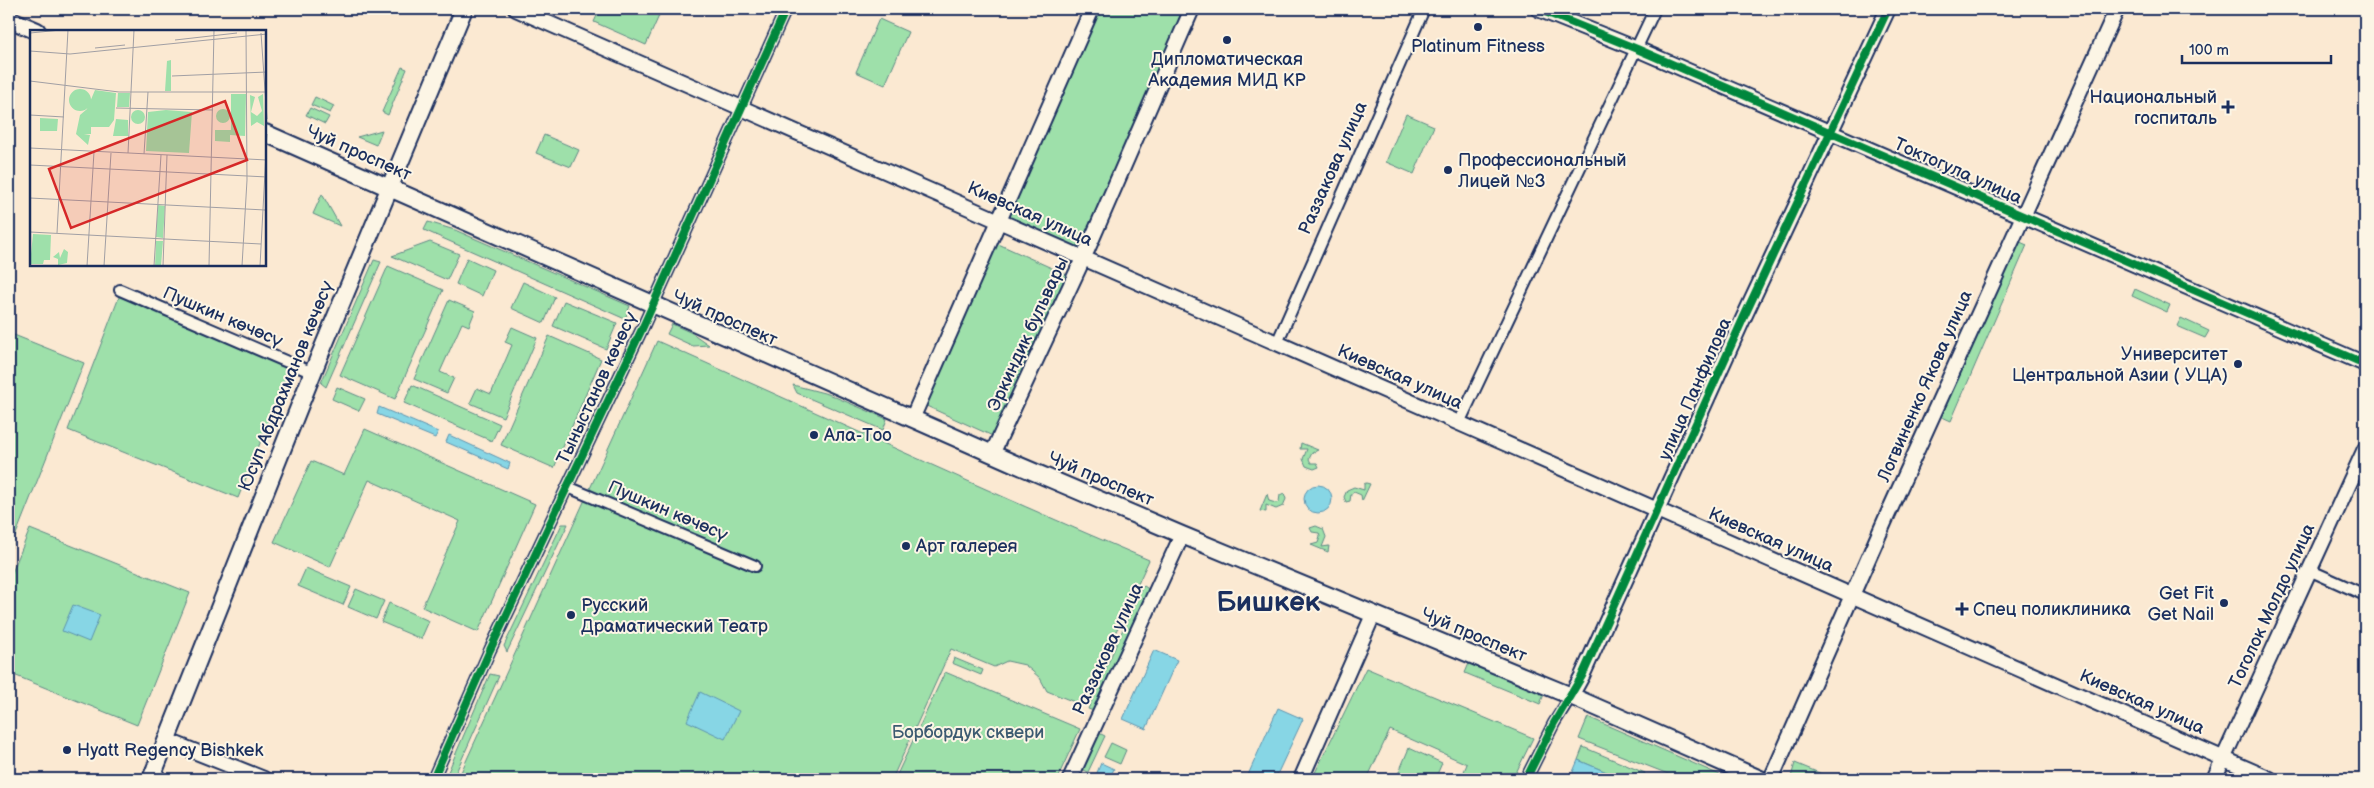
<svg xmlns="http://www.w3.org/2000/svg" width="2374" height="788" font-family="'Balsamiq Sans',sans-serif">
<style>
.green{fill:#9ee0aa;stroke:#5c8884}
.water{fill:#87d6e5;stroke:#5c93af}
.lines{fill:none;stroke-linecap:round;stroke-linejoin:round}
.street-casing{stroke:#1b2f5e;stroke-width:14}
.secondary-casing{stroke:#1b2f5e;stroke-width:18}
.primary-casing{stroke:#1b2f5e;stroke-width:20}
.street{stroke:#fcf5e5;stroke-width:10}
.secondary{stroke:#fcf5e5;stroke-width:14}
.primary{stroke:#fcf5e5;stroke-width:16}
.cycleway-casing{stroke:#fcf5e5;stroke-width:11}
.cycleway{stroke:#00873e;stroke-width:8}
.poi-dot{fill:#1b2f5e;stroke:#fcf5e5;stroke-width:2}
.labels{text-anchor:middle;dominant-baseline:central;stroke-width:4;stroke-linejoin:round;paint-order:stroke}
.poi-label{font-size:18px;fill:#1b2f5e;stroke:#fcf5e5;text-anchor:start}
.street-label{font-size:18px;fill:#1b2f5e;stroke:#fcf5e5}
.park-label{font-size:18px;fill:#3c5b71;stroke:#fcf5e5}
.town-label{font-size:28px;font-weight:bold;fill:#1b2f5e;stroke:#fcf5e5}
.inset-road{fill:none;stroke:#a19fa4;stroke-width:1}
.view{fill:#d62828;fill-opacity:0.15;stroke:#d62828;stroke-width:2.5}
.inset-edge{fill:none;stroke:#1b2f5e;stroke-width:2.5}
</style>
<rect width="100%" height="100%" fill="#fbe9d2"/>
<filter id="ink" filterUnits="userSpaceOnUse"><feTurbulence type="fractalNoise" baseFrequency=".02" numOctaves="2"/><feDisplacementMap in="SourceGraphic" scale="10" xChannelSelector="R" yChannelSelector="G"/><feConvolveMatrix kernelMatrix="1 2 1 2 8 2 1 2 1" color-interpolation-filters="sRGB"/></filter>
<g filter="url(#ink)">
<path class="green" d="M600 9H662L646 45 594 22Z
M1098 9H1186L1077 252 1004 220Z
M879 19 908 32 885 85 856 72Z
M402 67 407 69 388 115 382 112Z
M315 97 334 106 330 113 311 105Z
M310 108 329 117 325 124 306 115Z
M1406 114 1434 126 1414 174 1386 162Z
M382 130 376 145 357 137Z
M544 135 579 150 571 167 536 153Z
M322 194 340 226 313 214Z
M428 222 455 230 630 306 625 319 424 230Z
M2018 241 2027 245 1951 421 1940 416Z
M430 242 459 254 447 280 392 256Z
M994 242 1067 275 995 437 922 404Z
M467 258 493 270 482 296 456 284Z
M374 260 381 262 326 387 321 383Z
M388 266 443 290 395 399 340 375Z
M523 282 555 297 544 323 511 308Z
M2135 289 2170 305 2167 312 2132 296Z
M121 292 291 366 238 498 68 430Z
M449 300 475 311 469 326 462 323 440 372 454 378 447 393 414 379Z
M564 301 617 323 606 349 553 326Z
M2181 318 2209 331 2205 338 2177 326Z
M672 324 692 333 709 345 693 346 667 334Z
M512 327 537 338 503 417 470 403 477 388 491 394 512 345 505 342Z
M9 333 84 363 9 552Z
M549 336 601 359 554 468 501 445Z
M657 341C821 414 983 490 1149 560L1082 705 1047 691 1040 678 1025 665 1007 661 994 667 951 649 892 779H458Z
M412 385 500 424 492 441 404 403Z
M793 385 828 394 887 419 883 430 797 393Z
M337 387 365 399 359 411 332 399Z
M365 429 535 504 478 632 422 607 460 521 369 480 330 567 274 542 311 461 344 475Z
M1301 443 1318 450 1312 453 1309 459 1311 463H1317L1319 467 1314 469 1306 466 1303 459 1307 449H1300Z
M1366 483 1370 484 1362 501 1361 495 1354 492 1351 494 1350 501 1346 502 1344 497 1347 490 1354 487 1364 490V484Z
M1284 493 1286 499 1283 506 1276 509 1266 505V512L1260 511 1267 494 1269 501 1276 503 1279 502 1280 495Z
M562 524H568L507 652 504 646Z
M1316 526 1323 529 1326 537 1322 547 1329 546 1328 552 1311 545 1318 543 1320 537 1319 533 1312 532 1310 528Z
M30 529 190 593 137 725 9 673V580Z
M306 568 351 587 343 605 298 586Z
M1144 586 1150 590 1097 712 1088 709 1140 590Z
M356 589 384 601 376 619 348 607Z
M389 603 429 621 421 639 381 622Z
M954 658 983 670 981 675 952 663Z
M1470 661 1545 692 1540 704 1465 673Z
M1366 668 1533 738 1513 779H1461L1467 764 1390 730 1367 779H1312Z
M945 672 1080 729 1057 779H895Z
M490 674 499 676 453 779H445Z
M1588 717 1729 779H1681L1579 739Z
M1099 733 1105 736 1088 772 1082 769Z
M1111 743 1126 750 1120 764 1104 757Z
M1583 747 1645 773 1642 779H1623L1578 760Z
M1409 748 1442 763 1435 779H1396Z
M1795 763 1834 779H1796L1791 777Z"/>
<path class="water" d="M379 407 438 432 435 438 377 414Z
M449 435 510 463 508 469 446 442Z
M1304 499a14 14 0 1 1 28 0a14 14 0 1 1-28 0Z
M73 605 100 615 89 642 62 631Z
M1154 650 1177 660 1146 729 1123 719Z
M700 692 739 711 725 739 687 721Z
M1278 708 1303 719 1275 779H1256L1248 775Z
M1578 760 1623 779H1570Z
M1101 763 1114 769 1109 779 1096 775Z"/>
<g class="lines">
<g class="street-casing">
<path id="street" d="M120 290 313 373
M1277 343 1424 9
M1459 423 1655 9
M568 487 755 566
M2309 570 2365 595
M433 779 490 650 642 329 786 9
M1526 779 1554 723 1571 696"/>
</g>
<g class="secondary-casing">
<path id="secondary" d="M516 9 2270 779
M1538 9 1637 49 2365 364
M912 419 1092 9
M992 454 1088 248 1192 9
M1571 696 1582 676 1743 319 1888 9
M166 740 264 779
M1070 779 1182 535
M1301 779 1373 615
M1771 779 1887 516 2117 9
M2214 779 2365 449"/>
</g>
<g class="primary-casing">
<path id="primary" d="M9 19 37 31
M265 133 1013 463 1182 535 1571 696 1760 779
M151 779 319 357 464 9"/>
</g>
<use href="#street" class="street"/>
<use href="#secondary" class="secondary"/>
<use href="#primary" class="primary"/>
<g class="cycleway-casing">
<path id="cycleway" d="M1538 9 1637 49 2365 364
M433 779 490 650 642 329 786 9
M1526 779 1554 723 1582 676 1743 319 1888 9"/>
</g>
<use href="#cycleway" class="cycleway"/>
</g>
</g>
<g class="poi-dot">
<circle cx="1478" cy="27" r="5"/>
<circle cx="1227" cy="40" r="5"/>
<path d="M2225.5 99.5h5v5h5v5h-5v5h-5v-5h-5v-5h5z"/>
<circle cx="1448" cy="170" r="5"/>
<circle cx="2238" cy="364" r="5"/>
<circle cx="814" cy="435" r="5"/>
<circle cx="906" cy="546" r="5"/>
<circle cx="2224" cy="603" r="5"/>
<path d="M1959.5 601.5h5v5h5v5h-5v5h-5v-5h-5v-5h5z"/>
<circle cx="571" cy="615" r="5"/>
<circle cx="67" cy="750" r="5"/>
</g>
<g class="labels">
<g class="poi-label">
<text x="1478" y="46" text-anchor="middle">Platinum Fitness</text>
<text x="1227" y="59" text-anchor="middle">Дипломатическая<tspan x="1227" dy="21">Академия МИД КР</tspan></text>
<text x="2217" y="97" text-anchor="end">Национальный<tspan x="2217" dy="21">госпиталь</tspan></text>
<text x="1458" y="160">Профессиональный<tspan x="1458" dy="21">Лицей №3</tspan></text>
<text x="2228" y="354" text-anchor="end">Университет<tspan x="2228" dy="21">Центральной Азии ( УЦА)</tspan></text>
<text x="824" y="435">Ала-Тоо</text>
<text x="916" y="546">Арт галерея</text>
<text x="2214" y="593" text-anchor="end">Get Fit<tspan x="2214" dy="21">Get Nail</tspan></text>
<text x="581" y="605">Русский<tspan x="581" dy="21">Драматический Театр</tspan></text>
<text x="1973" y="609">Спец поликлиника</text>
<text x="77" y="750">Hyatt Regency Bishkek</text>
</g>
<g class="street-label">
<text transform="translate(359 153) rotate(24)">Чуй проспект</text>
<text transform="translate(1333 168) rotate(-66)">Раззакова улица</text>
<text transform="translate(1958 171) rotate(24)">Токтогула улица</text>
<text transform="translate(1030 214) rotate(24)">Киевская улица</text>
<text transform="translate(223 317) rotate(23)">Пушкин көчөсү</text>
<text transform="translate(725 318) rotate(24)">Чуй проспект</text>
<text transform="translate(1028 334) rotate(-65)">Эркиндик бульвары</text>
<text transform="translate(1400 377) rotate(24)">Киевская улица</text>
<text transform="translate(286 386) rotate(-68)">Юсуп Абдрахманов көчөсү</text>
<text transform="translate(1925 386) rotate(-66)">Логвиненко Якова улица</text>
<text transform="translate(597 388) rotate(-65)">Тыныстанов көчөсү</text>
<text transform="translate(1695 389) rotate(-66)">улица Панфилова</text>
<text transform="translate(1101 479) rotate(23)">Чуй проспект</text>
<text transform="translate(668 511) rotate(23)">Пушкин көчөсү</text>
<text transform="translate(1771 540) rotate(24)">Киевская улица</text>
<text transform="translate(2272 606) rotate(-65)">Тоголок Молдо улица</text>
<text transform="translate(1474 635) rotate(23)">Чуй проспект</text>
<text transform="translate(1108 649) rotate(-65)">Раззакова улица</text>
<text transform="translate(2142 702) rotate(24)">Киевская улица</text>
</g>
<g class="park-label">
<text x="968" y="732">Борбордук сквери</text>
</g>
<g class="town-label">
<text x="1268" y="602">Бишкек</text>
</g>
</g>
<g transform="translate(30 30)">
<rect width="236" height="236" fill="#fbe9d2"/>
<path d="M141 30V61H135L137 31ZM39 70a11 11 0 1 1 22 0a11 11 0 1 1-22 0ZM65 60 86 63 84 90 79 97H61V104H54L60 105 58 115 46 104 50 85 57 79ZM88 63H100L99 77H87ZM201 64H216L215 106 200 105V112L185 111V100H201ZM233 64 234 96 227 92 221 96 220 65 225 67 221 82 227 86 232 81 228 67ZM186 86a7 7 0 1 1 14 0a7 7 0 1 1-14 0ZM101 87a7 7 0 1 1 14 0a7 7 0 1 1-14 0ZM136 80 162 82 159 123 116 121 118 82ZM10 88 28 89 27 101H10ZM86 89 98 90V106H83ZM128 175 135 176 133 208 126 207ZM3 204 21 205 20 230H14L13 234H0ZM126 211H133L131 236H125ZM34 219 38 222 37 233 28 235V229L23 227 29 222 30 228Z" fill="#9ee0aa"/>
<path class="inset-road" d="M0 3 31 0M231 3 237 89M145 10 207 3M65 18 95 15M0 21 40 24 237 4M142 46 237 42M0 51 89 62H237M86 78 183 80M0 85 34 87M0 118 237 130M98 123 104 0M114 124 118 62M0 135 237 147M0 168 235 180M0 202 231 214M27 203 38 0M57 236 64 122M74 236 81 123M124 236 131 125M133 236 137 125M179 236 184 0M212 236 217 150 216 0M230 236 237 104"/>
<path class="view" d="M195 71 217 130 41 198 19 139Z"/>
<rect width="236" height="236" class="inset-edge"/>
</g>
<rect width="2374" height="788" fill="none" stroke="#fcf5e5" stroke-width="30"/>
<rect x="15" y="15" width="2344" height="758" fill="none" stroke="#1b2f5e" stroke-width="2" filter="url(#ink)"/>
<path d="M2182 55v8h149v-8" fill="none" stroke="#1b2f5e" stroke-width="2.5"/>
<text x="2189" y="55" font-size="15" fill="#1b2f5e" stroke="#fcf5e5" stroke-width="4" paint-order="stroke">100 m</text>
</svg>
